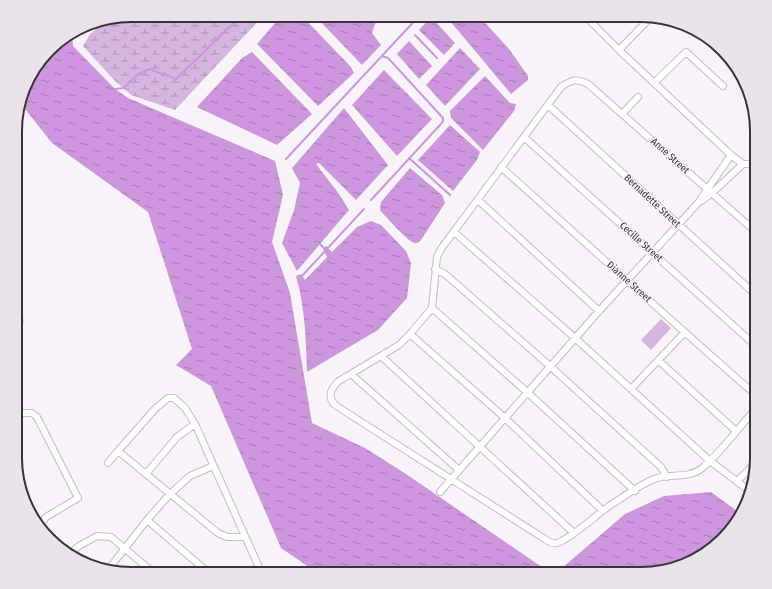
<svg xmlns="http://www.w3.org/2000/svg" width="772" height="589" font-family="'Fira Sans Condensed',sans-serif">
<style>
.green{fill:#d6b4e0}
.wetland{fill:url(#wetland-marsh)}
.water{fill:url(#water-ripples)}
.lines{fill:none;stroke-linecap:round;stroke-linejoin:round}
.stream{stroke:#ce96df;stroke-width:2}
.lane-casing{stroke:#c4bfc5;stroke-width:5}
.street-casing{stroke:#c4bfc5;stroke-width:8}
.lane{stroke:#fff;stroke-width:3}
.street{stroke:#fff;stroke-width:6}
.labels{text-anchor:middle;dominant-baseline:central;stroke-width:3;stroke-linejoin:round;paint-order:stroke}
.street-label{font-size:10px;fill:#373538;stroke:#f8f2f9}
.rim{fill:none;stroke:#373538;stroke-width:2}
</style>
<defs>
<pattern id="wetland-marsh" width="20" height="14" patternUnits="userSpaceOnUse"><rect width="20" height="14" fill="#d6b4e0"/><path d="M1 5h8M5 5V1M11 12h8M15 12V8" fill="none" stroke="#ae93b7"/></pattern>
<pattern id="water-ripples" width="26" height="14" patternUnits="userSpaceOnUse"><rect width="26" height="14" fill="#ce96df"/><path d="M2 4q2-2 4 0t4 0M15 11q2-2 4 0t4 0" fill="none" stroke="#a87bb6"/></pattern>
</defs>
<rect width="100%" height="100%" fill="#f8f2f9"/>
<path class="green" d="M661 319 671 328 651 350 641 340Z"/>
<path class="wetland" d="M131 15H264L175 110 131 95 115 81 83 46 90 34 109 19Z"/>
<path class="water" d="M282 15H301L351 67 354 73 318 106 257 44Z
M314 15H383L375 24 372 33 381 45 362 65Z
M445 15H478L509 49 528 76V80L511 94Z
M431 17 455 43 444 55 419 30Z
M72 34 73 46 115 89 128 98 275 161 283 195 272 242 290 293 312 423 365 448 406 474 552 574H317L316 572 281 548 211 386 176 365 192 349 148 212 52 143 25 109 21 101 30 73 55 44Z
M409 41 432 66 419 79 397 54Z
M460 48 480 69 445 106 426 85Z
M252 52 312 114 277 145 197 107 242 58Z
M384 70 432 119 397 156 352 105Z
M485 76 510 103 516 104 514 111 483 150 451 118 450 111Z
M344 108 388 165 356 200 319 163 316 164 339 194 349 210 297 271 282 243 294 210 300 183 292 168Z
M450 125 480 152 477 160 453 191 418 160Z
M410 168 442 195 445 203 421 240C418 243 416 244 412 242 406 239 385 216 380 210L381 202Z
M371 221 381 225 406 251 411 263 407 298 378 330 307 372C306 339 305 308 296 276L301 274 305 280 327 257 323 249 326 246 332 252 357 227Z
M711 492 741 514 728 534 692 562 641 574H555L625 514 664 496Z"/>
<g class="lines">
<path class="stream" d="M415 35 437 58
M115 89 124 88 135 76 149 69 176 79 242 15
M409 158 450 195
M286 159 420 15
M371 200 440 125 443 121V118L388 58 382 56
M320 244 325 249
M301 277 364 209"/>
<g class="lane-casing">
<path id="lane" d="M16 327H18L21 323 16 218"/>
</g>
<g class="street-casing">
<path id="street" d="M584 15 619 50 731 155 743 164H757
M703 35 730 60
M619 50 652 16
M654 83 686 52 723 86
M548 105 757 296
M623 113 638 97
M524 137 757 347
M501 167C586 243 671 321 757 396
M478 200 599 311
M701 201 712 193 743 164
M454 232 575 338 710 461 751 492
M435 269 445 274 551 367 661 467 667 477
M432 308 528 393 635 491
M410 334 505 418 602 510
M381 356 574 533
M659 361 736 431
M351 374 459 470
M631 389 684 333
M757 407C740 426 720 454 701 469 688 479 669 473 654 479 639 485 625 496 612 504 597 514 572 538 557 543 553 544 551 543 548 541L338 407C326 399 330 389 339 381L399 345 410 334 432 308 437 257 441 249 561 87C571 80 577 78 588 84L757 233
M15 413H32L37 417 78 498 46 517 40 526
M108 463 118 451
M146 474 177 437 195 424
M737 481 757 462
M440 492 599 311 698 203 731 155
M147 520 210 574
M245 537H227L218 533 118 451 155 409 168 398H174L185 408 195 424 262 574
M69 554 79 546 97 536 111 537 155 574
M108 570 147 520 170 494 190 476 213 466"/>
</g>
<use href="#lane" class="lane"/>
<use href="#street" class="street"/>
</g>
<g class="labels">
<g class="street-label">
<text transform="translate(670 156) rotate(42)">Anne Street</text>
<text transform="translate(652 201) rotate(43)">Bernadette Street</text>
<text transform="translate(641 242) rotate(42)">Cecille Street</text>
<text transform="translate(629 282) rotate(42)">Dianne Street</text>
</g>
</g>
<path d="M0 0H772V589H0ZM131 22H641A109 109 0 0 1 750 131V458A109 109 0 0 1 641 567H131A109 109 0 0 1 22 458V131A109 109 0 0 1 131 22Z" fill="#e9e3ea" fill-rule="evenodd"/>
<path class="rim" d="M131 22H641A109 109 0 0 1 750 131V458A109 109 0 0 1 641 567H131A109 109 0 0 1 22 458V131A109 109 0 0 1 131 22Z"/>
</svg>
